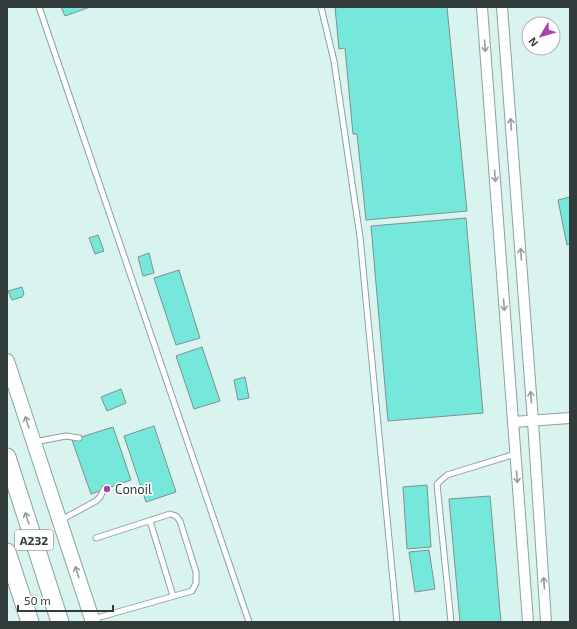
<svg xmlns="http://www.w3.org/2000/svg" width="577" height="629" font-family="'Exo 2',sans-serif">
<style>
.building{fill:#76e8db;stroke:#7a928e}
.lines{fill:none;stroke-linecap:round;stroke-linejoin:round}
.service-casing{stroke:#8aa3a0;stroke-width:7}
.minor-casing{stroke:#8aa3a0;stroke-width:12}
.secondary-casing{stroke:#8aa3a0;stroke-width:16}
.trunk-casing{stroke:#8aa3a0;stroke-width:19}
.service{stroke:#fff;stroke-width:5}
.minor{stroke:#fff;stroke-width:10}
.secondary{stroke:#fff;stroke-width:14}
.trunk{stroke:#fff;stroke-width:17}
.oneway{stroke:#989e9d}
.poi-dot{fill:#a645ad;stroke:#fff;stroke-width:1.5}
.labels{text-anchor:middle;dominant-baseline:central;stroke-width:3.5;stroke-linejoin:round;paint-order:stroke}
.shield{fill:#fff;stroke:#707776;stroke-width:1}
.shield-label{font-size:12px;font-weight:bold;fill:#323d3b}
.poi-label{font-size:13px;fill:#323d3b;stroke:#fff;text-anchor:start}
</style>
<rect width="100%" height="100%" fill="#d9f3ef"/>
<path class="building" d="M61 7H90L65 16Z
M335 7H447L467 211 366 220 357 134H353L345 48 339 49Z
M570 197V244L567 245 558 200Z
M466 218 483 413 388 421 371 226Z
M98 235 104 251 95 254 89 238Z
M149 253 154 273 143 276 138 257Z
M179 270 200 338 176 345 154 278Z
M22 287 24 294 22 297 12 300 8 291Z
M202 347 220 401 194 409 176 356Z
M245 377 249 398 238 400 234 380Z
M121 389 126 403 107 411 101 397Z
M154 426 176 492 146 502 124 436Z
M113 427 131 480 91 494 72 440Z
M427 485 431 547 407 549 403 487Z
M490 496 501 622H460L449 499Z
M429 550 435 589 415 592 409 552Z"/>
<g class="lines">
<g class="service-casing">
<path id="service" d="M39 7 249 622
M321 7 334 61 360 237 397 622
M34 442 66 436 79 438
M61 520 96 501 100 497 104 489
M150 521 173 596
M93 619 192 591 196 583V572L180 521 176 516 170 514 96 538
M451 622 437 484 447 475 515 454"/>
</g>
<g class="minor-casing">
<path id="minor" d="M482 7 528 622
M502 7 533 421 546 622
M513 422 570 418"/>
</g>
<g class="secondary-casing">
<path id="secondary" d="M7 361 93 622"/>
</g>
<g class="trunk-casing">
<path id="trunk" d="M7 457 60 622
M7 552 30 622"/>
</g>
<use href="#service" class="service"/>
<use href="#minor" class="minor"/>
<use href="#secondary" class="secondary"/>
<use href="#trunk" class="trunk"/>
</g>
<defs><path id="oneway-shaft" d="M-6 0H5M1.5-3L5.5 0L1.5 3" fill="none" stroke-width="1.6" stroke-linecap="round" stroke-linejoin="round"/></defs>
<g class="oneway">
<use href="#oneway-shaft" transform="translate(485 46) rotate(86)"/>
<use href="#oneway-shaft" transform="translate(511 124) rotate(-94)"/>
<use href="#oneway-shaft" transform="translate(495 176) rotate(86)"/>
<use href="#oneway-shaft" transform="translate(521 254) rotate(-94)"/>
<use href="#oneway-shaft" transform="translate(504 305) rotate(86)"/>
<use href="#oneway-shaft" transform="translate(531 397) rotate(-94)"/>
<use href="#oneway-shaft" transform="translate(27 422) rotate(-108)"/>
<use href="#oneway-shaft" transform="translate(517 477) rotate(86)"/>
<use href="#oneway-shaft" transform="translate(27 518) rotate(-108)"/>
<use href="#oneway-shaft" transform="translate(77 572) rotate(-108)"/>
<use href="#oneway-shaft" transform="translate(544 583) rotate(-94)"/>
</g>
<circle class="poi-dot" cx="107" cy="489" r="4"/>
<g class="labels">
<rect class="shield" x="15" y="530" width="38" height="20" rx="3"/>
<g class="shield-label">
<text x="34" y="540">A232</text>
</g>
<g class="poi-label">
<text x="115" y="489">Conoil</text>
</g>
</g>
<rect width="577" height="629" fill="none" stroke="#323d3b" stroke-width="16"/>
<g transform="translate(541 36) rotate(232)"><circle r="19" fill="#ffffff" stroke="#adb1b1"/>
<path d="M0-3L7 15L0 10L-7 15Z" fill="#a645ad"/>
<text y="-6" font-size="11" font-weight="bold" text-anchor="middle" fill="#323d3b">N</text>
</g>
<path d="M18 605v6h95v-6" fill="none" stroke="#323d3b" stroke-width="2"/>
<text x="24" y="605" font-size="12" fill="#323d3b" stroke="#ffffff" stroke-width="3" paint-order="stroke">50 m</text>
</svg>
